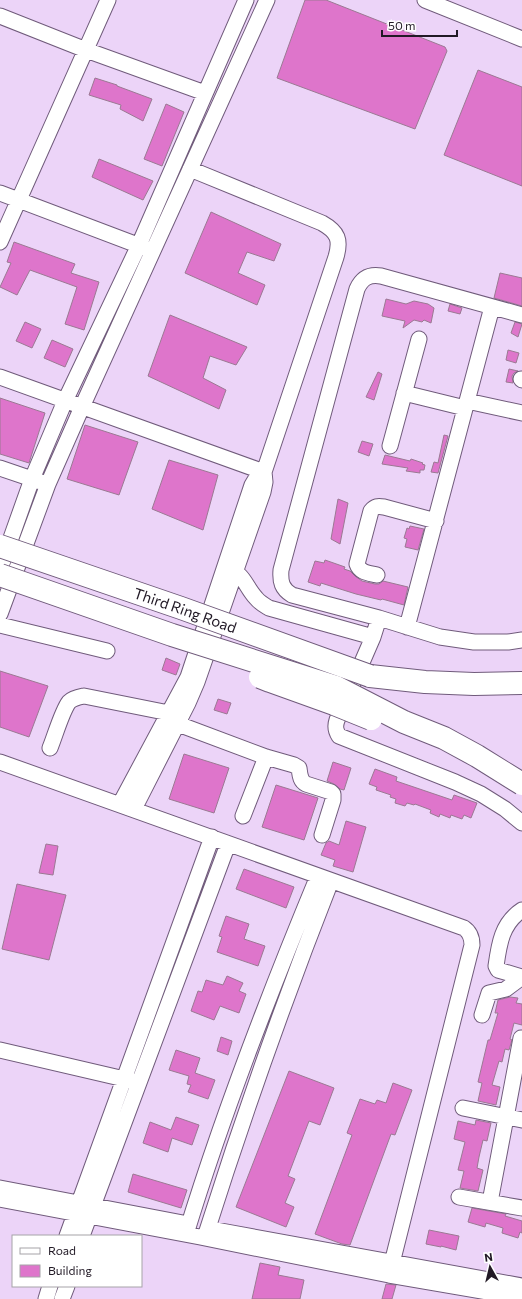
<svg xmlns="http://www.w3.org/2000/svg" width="522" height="1299" font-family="Commissioner,sans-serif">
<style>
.building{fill:#de75cb;stroke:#9b7993}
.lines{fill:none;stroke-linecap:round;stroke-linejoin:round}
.minor-casing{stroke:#705b7b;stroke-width:17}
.highway-casing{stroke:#705b7b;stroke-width:24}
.minor{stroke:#fff;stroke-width:15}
.highway{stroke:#fff;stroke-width:22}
.highway-bridge-casing{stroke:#705b7b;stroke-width:24;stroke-linecap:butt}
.highway-bridge{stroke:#fff;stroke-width:22}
.labels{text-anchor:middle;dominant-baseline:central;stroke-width:4;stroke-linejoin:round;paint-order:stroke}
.street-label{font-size:15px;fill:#211925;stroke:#fff}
</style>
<rect width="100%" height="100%" fill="#ecd4f8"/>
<path class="building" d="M305 0H326L445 47 447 51 415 129 277 78Z
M478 70 522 87V186L444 155Z
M95 78 117 85V86L152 99 143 121 120 109 121 105 89 95Z
M166 104 184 112 162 166 144 159Z
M99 159 153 181 143 200 92 177Z
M211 212 281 244 274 261 247 252 238 273 265 285 257 305 185 273Z
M14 242 75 264 71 273 99 282 84 330 65 324 77 287 30 270 17 295 0 287 11 263 7 262Z
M500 273 522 278V306L494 298Z
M386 299 406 304 414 301 428 304 434 308 431 323 424 320 422 322 414 320 403 328 405 321 382 316Z
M450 304 462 308 460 314 448 311Z
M170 315 247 347 236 365 210 356 203 378 226 390 219 409 148 376Z
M25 322 41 329 32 348 16 341Z
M515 322 522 324 518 337 511 333Z
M52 340 73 349 65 367 44 358Z
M508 350 519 353 516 363 506 360Z
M509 369 518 371 514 373 512 376 513 383 506 382Z
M378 372 382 374 374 400 366 397Z
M0 398 45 413 29 463 0 454Z
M85 425 138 442 119 495 67 479Z
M444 435 448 436 438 473 431 472 434 462 438 463Z
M362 441 373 444 369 456 358 452Z
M385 455 410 461 411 459 423 463 422 464 425 465 424 470H420V473L406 471 408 468 382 464Z
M169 460 218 475 203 530 152 509Z
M338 499 348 503 340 544 331 539Z
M410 526 424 529 418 550 405 547 407 539 404 538 407 528 409 529Z
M325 560 345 567 344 569 350 571 355 576 362 581 375 584H379L383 581 408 587 404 605 382 599 381 600 356 594 321 583 320 586 308 582 315 561 324 563Z
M166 658 180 664 176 675 162 670Z
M0 671 48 686 29 737 0 727Z
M218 699 231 703 227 714 214 710Z
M184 754 229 768 214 813 169 799Z
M333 762 351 768 344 790 340 789 334 784 327 781Z
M375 769 397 777 396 781 452 800 454 795 477 803 471 818 464 815 462 819 451 815 450 818 440 814 439 817 430 813 431 810 415 804 414 805 407 803 405 806 395 803 396 799 390 797 391 795 376 790 377 787 369 784Z
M276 785 318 798 304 840 262 827Z
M346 821 366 827 353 872 333 866 335 860 321 855 326 843 329 841 339 845Z
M46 844 58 846 53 875 39 873Z
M244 869 294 887 286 908 236 889Z
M17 884 66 895 49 960 2 949Z
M226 916 249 924 244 939 265 946 258 966 217 952 222 937 219 936Z
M227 976 243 983 239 991 246 994 239 1013 220 1006 214 1020 191 1011 198 991 202 992 206 980 223 985Z
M510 997 518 998 516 1003 522 1004V1025L514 1023 510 1039 512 1040 509 1050 505 1049 502 1062 499 1061 492 1085 500 1087 496 1105 478 1101 482 1083 478 1082 488 1040H490L498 1013H495L498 1000Z
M221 1037 232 1041 228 1055 217 1051Z
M176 1050 200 1058 195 1073 215 1080 208 1099 188 1092 191 1085 187 1084 189 1076 169 1070Z
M289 1071 334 1088 320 1125 309 1121 288 1176 295 1179 285 1203 294 1207 286 1227 236 1207Z
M393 1083 412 1090 395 1135 391 1134 350 1245 342 1244 315 1234 352 1135 347 1133 360 1099 375 1104 377 1100 386 1103Z
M176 1117 199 1125 192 1145 172 1138 168 1152 143 1143 150 1122 171 1130Z
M476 1120 491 1123 487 1141 483 1140 479 1157 477 1168 483 1170 478 1191 460 1188 464 1171 458 1170 465 1142 454 1139 458 1121 475 1125Z
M133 1174 187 1190 181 1208 128 1192Z
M472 1208 506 1214 505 1216 522 1221V1233L520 1232 518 1238 502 1233 503 1228 486 1223 485 1227 468 1222Z
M429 1230 459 1236 456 1250 441 1246V1247L426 1244Z
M260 1263 280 1267 278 1275 304 1280 300 1299H252Z
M386 1284 396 1285 392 1299H382Z"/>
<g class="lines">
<g class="minor-casing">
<path id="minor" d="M425 0 522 39
M0 16 86 50 205 93
M0 193 148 249
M0 242 108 0
M522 315 381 276C369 274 362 278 357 289L281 570C280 582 282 589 292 595L379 618 440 637 474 642H508L522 640
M0 377 264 472
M521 379 522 380
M404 393 465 408
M467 401 522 413
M390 446 419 339
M0 468 41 482
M228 568C245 575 245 586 256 598 260 603 264 605 269 608L373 637
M0 569 32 479 65 401 139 245 246 0
M377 575C369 573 360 573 357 564L371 511C375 506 378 506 384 507L436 521
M0 614 48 484 82 407 267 0
M379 618 373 637 337 720C335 726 335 730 339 736L455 782 481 794 505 809 522 823
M0 625 107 651
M407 627 492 307
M178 724 266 757 294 765 299 768C300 775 300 781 306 784L331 792 333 794V800L322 835
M50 748C55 736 62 711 69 702 73 698 79 697 84 696L169 713
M0 762 464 928C470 932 472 938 472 945L389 1275
M120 804 188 677 252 485 255 480 264 472
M134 809 188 703 197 682 263 492 265 482 264 472 336 257C341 240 338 232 322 223L190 169
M243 816 266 757
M522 910C502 923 499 944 496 966L498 970 522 977
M482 1015 489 993 506 989 522 977
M0 1050 133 1081
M463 1108 522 1120
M0 1188 183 1223
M459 1197 522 1208
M0 1199 200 1237 389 1275 522 1298
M490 1202 521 1038
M210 1229 522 1286
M186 1234C223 1113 269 994 318 876
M67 1236 212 837
M82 1236 93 1206 228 844
M205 1237C243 1117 285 998 331 881
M46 1299 50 1286
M62 1299 67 1286"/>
</g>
<g class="highway-casing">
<path id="highway" d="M370 676 425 682 474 684 522 683"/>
</g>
<use href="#minor" class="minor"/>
<use href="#highway" class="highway"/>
<g class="highway-bridge-casing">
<g id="highway-bridge">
<path id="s1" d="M0 546 181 608 370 676"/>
<path d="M0 575 172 635 336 687 404 722 444 738 477 756 522 784"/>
<path d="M260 677 270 681 334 704 371 719"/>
</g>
</g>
<use href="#highway-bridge" class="highway-bridge"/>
</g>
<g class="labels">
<g class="street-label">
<text stroke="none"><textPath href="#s1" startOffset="196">Third Ring Road</textPath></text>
</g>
</g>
<rect x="12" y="1235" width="130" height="52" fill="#ffffff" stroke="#a6a3a8"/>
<rect x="20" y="1248" width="20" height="6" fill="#ffffff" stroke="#a6a3a8"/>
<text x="48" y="1255" font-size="12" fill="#211925">Road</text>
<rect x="20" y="1265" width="20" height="12" fill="#de75cb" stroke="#a6a3a8"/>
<text x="48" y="1275" font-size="12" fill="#211925">Building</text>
<g transform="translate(490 1267) rotate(352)" stroke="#ffffff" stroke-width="3" paint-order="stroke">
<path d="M0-3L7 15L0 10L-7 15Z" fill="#211925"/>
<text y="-6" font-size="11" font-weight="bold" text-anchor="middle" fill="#211925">N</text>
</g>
<path d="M382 30v6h75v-6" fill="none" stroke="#211925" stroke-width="2"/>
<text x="388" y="30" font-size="12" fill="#211925" stroke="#ffffff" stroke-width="3" paint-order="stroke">50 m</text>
</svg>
